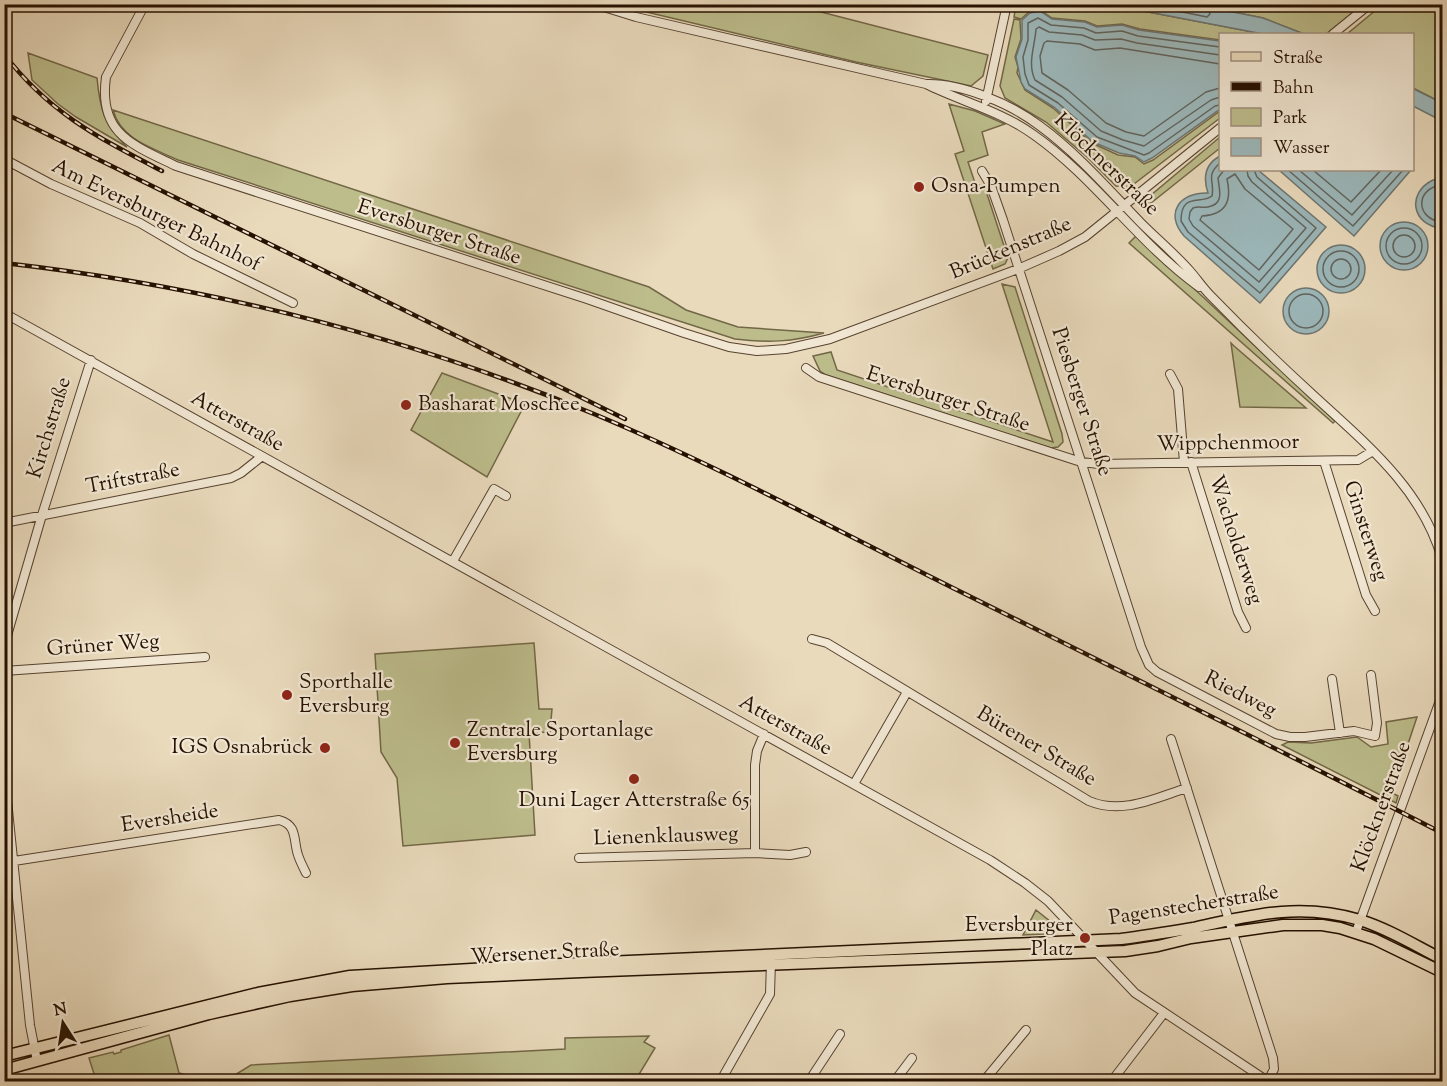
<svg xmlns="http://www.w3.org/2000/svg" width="1447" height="1086" font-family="'Sorts Mill Goudy',serif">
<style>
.green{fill:#bdbd8c;stroke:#726746;stroke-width:1.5}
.water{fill:#9cb8bb;stroke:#6d7571;stroke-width:1.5}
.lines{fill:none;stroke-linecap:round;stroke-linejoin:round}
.shore{stroke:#61645e;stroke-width:1.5}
.minor-casing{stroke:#574330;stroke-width:10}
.major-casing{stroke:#261101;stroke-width:13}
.minor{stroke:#f1e7d3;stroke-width:8}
.major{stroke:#e9dabc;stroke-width:10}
.rail-casing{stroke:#261101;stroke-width:4.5}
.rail{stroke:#f1e7d3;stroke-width:2;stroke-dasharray:7;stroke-linecap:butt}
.poi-dot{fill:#8f2418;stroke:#f1e7d3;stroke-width:2}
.labels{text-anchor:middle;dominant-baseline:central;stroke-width:4.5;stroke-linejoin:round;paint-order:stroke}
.street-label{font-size:21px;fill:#261101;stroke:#f1e7d3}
.poi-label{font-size:21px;fill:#261101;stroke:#f1e7d3;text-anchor:start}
</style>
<rect width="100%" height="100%" fill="#e9dabc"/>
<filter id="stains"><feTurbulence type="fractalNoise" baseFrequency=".00333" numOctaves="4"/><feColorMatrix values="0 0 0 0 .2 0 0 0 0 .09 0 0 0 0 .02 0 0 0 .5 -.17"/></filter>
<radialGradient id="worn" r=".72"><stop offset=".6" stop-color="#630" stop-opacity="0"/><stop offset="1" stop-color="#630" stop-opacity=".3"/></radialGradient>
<path class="green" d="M617 5H794L988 55 983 76 971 86 856 62Z
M1016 5H1112L1263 34H1220V40L1140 29 1122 24 1097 26 1085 21 1052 18 1040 10 1029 12 1021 19 1014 17Z
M1198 5H1363L1326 34H1304L1263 18Z
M1382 5H1442V103L1413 88 1412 34H1347Z
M1014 19 1020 20 1021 39 1015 57 1018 67 1017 73 1025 90 1053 108 1092 143 1118 155 1135 157 1144 164 1153 160 1220 111V118L1130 187 1116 186 1087 157 1046 122 1005 98 1000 86Z
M28 53 97 78C100 110 104 124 127 147L76 117 58 104 32 80Z
M949 104 975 111 1005 124 982 132 988 155 968 162 975 183 985 188 1008 258 1005 264 993 269 955 154 964 151Z
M113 110 649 287 686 310 738 327 824 333C792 342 768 343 735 339L178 160C153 148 121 140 113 110Z
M1220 137V148L1146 207 1150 196Z
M1137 235 1335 421 1333 423 1129 243Z
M1002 284 1015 287 1062 434 1063 442 1058 447 1051 448 826 375 820 371 813 356 831 352 837 370 1053 442Z
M1231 343 1234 346 1306 408 1240 407Z
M442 373 525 404 487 477 411 430Z
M534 643 539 709H552L550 732 529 733 535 835 403 846 397 778 381 752 375 654Z
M1417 717 1401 765 1390 771 1383 788 1398 796 1396 803 1282 745 1288 742 1311 743 1357 737 1371 747 1388 744 1386 722Z
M1036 910 1051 922 1044 934 1023 935Z
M169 1035 179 1073 209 1081 104 1082 95 1077 89 1058 113 1052 114 1054 121 1052V1050Z
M649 1036 644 1042 655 1048 635 1081H575L568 1075 561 1082 225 1081 251 1065 565 1049V1038Z"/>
<path class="water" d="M1112 5H1198L1263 18 1304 34H1263Z
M1040 11 1052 19 1085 22 1097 27 1122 25 1139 30 1220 41V109L1152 158 1144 162 1135 156 1119 153 1093 142 1054 107 1025 89 1021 82 1016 57 1022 39V20L1030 13Z
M1412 88 1442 103V121L1413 106Z
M1220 156V170H1258L1326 227 1260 303 1184 236C1164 213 1180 192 1208 193 1203 178 1205 164 1220 156Z
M1279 170H1411L1354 236Z
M1433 180H1442L1441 228C1412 225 1406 193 1433 180Z
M1380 246a24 24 0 1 1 48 0a24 24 0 1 1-48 0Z
M1317 269a24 24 0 1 1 48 0a24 24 0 1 1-48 0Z
M1283 311a23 23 0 1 1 46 0a23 23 0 1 1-46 0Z"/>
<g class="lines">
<path class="shore" d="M1143 4 1207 17 1210 14 1206 4
M1220 47 1138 36 1122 31 1096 33 1084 28 1051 25 1038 18 1028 23V40L1023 57 1025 74 1029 85 1058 103 1097 137 1144 155 1149 153 1215 106 1220 105
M1220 55 1137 43 1121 39 1095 40 1082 35 1049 32 1039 27 1036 29C1035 46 1027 63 1035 80L1062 97 1101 131 1123 140 1144 146 1211 100 1220 97
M1220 64 1120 48 1095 50 1080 44 1047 41 1044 43 1040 56 1042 73 1068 90 1106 123 1126 132 1144 136 1206 92 1220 88
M1220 163C1205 176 1215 181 1212 196 1200 205 1181 192 1181 221L1188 232 1260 293 1316 228 1257 177 1254 170
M1224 170 1218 178C1219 189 1225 204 1208 207 1202 208 1199 206 1193 208L1190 212 1189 219 1193 226 1259 282 1306 228 1252 182 1248 176 1247 170
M1288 170 1353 226 1403 170
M1299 170 1352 215 1393 170
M1313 170 1351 202 1381 170
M1235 174 1245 189 1293 229 1259 270 1200 220 1202 216C1226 215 1232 201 1227 179Z
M1442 185C1415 188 1415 219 1442 222
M1386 246a18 18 0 1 1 36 0a18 18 0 1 1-36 0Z
M1393 246a11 11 0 1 1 22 0a11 11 0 1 1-22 0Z
M1323 269a18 18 0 1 1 36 0a18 18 0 1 1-36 0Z
M1331 269a10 10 0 1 1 20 0a10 10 0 1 1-20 0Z
M1289 311a17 17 0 1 1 34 0a17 17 0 1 1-34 0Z"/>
<g class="minor-casing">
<path id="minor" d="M145 4 106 77C98 134 133 145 176 166L587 299 684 333 729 347 757 351 786 349 830 339 1018 269 1059 251 1085 237 1220 128
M594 4 636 17 926 84C962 102 1001 111 1034 135 1095 178 1138 243 1199 287
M1333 34 1370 4
M926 84C962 83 1011 104 1040 126 1078 154 1108 189 1141 223 1157 239 1175 254 1190 271 1197 279 1203 288 1210 295 1243 329 1277 362 1312 394 1364 442 1422 488 1442 559
M986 101 1007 4
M4 159 51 184 140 223 193 254 293 303
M982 171 991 186 1003 220 1141 647 1149 665 1157 672 1276 734 1290 737H1305L1354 731 1375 736 1377 723 1371 675
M4 313 990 860 1025 883 1048 901 1135 993 1269 1082
M806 368 819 377 1081 462 1099 464 1358 460 1373 451
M1170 374 1178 389 1184 462
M1324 461 1366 595 1375 611
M1191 462 1238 612 1246 628
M4 523 231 478 241 473 261 457
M453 561 494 489 506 496
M812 639 827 643 1089 801C1122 815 1155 798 1187 788
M4 646 42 515 91 360
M4 671 205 657
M1332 679 1340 733
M764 734 757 751 755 765V853L790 855 806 852
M1171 739 1273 1058 1274 1069 1268 1081
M4 771 30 1025 37 1061
M854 784 907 692
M579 858 755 853
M4 865 14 861 279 820C298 825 293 840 298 855 300 861 303 867 306 873
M1356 932 1442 695
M720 1082 770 994 771 961
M811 1082V1078L840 1034
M894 1082 912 1058
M983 1082 1026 1030
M1111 1082 1164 1013"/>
</g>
<g class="major-casing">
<path id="major" d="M4 1056 258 993 350 976 538 965 1121 939C1145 936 1169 932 1193 928 1252 915 1300 902 1360 920 1389 929 1416 946 1442 959
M4 1070 209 1014 290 996 352 986 447 978 581 972 1125 951 1158 946 1191 938 1283 925H1322L1340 928 1374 939 1442 972"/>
</g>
<use href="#minor" class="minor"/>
<use href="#major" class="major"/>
<g class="rail-casing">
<path id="rail" d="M4 54C49 113 99 138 162 171
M4 113 625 419
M4 263C206 286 406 336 594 414 716 465 834 529 953 588 1116 669 1280 750 1442 833"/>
</g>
<use href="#rail" class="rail"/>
</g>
<g class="poi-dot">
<circle cx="919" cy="187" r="6"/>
<circle cx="406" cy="405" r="6"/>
<circle cx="287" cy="695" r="6"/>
<circle cx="455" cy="743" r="6"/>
<circle cx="325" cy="748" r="6"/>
<circle cx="634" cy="779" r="6"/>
<circle cx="1085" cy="938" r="6"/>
</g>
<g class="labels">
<g class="street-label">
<text transform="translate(1106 165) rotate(44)">Klöcknerstraße</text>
<text transform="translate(156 216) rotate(26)">Am Eversburger Bahnhof</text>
<text transform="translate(439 233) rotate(18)">Eversburger Straße</text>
<text transform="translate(1011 249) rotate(-23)">Brückenstraße</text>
<text transform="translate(948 400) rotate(18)">Eversburger Straße</text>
<text transform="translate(1081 402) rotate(72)">Piesberger Straße</text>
<text transform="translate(237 422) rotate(29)">Atterstraße</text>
<text transform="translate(50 428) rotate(-73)">Kirchstraße</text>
<text transform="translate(1228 444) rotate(-1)">Wippchenmoor</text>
<text transform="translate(133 479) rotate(-11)">Triftstraße</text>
<text transform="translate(1365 531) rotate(72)">Ginsterweg</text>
<text transform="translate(1235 540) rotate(72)">Wacholderweg</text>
<text transform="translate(103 646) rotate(-4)">Grüner Weg</text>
<text transform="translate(1240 695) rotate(27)">Riedweg</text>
<text transform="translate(785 726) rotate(29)">Atterstraße</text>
<text transform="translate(1036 747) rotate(31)">Bürener Straße</text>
<text transform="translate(1382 807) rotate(-70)">Klöcknerstraße</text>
<text transform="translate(170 819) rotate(-9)">Eversheide</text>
<text transform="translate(666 837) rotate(-2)">Lienenklausweg</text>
<text transform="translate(1194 906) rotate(-9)">Pagenstecherstraße</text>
<text transform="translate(545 954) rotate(-3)">Wersener Straße</text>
</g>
<g class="poi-label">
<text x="931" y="187">Osna-Pumpen</text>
<text x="418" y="405">Basharat Moschee</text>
<text x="299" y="683">Sporthalle<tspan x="299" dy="24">Eversburg</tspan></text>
<text x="467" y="731">Zentrale Sportanlage<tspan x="467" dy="24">Eversburg</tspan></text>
<text x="313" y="748" text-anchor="end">IGS Osnabrück</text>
<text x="634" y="801" text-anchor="middle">Duni Lager Atterstraße 65</text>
<text x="1073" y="926" text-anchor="end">Eversburger<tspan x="1073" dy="24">Platz</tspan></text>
</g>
</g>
<rect width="1447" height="1086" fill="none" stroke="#e9dabc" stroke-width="24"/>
<rect x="6" y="6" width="1435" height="1074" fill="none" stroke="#261101" stroke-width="3"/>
<rect x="12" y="12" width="1423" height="1062" fill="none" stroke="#261101" stroke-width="1.5"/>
<rect x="1219" y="33" width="195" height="138" fill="#f1e7d3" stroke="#a0917f" stroke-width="1.5"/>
<rect x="1231" y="52" width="30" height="9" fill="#e9dabc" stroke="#a0917f" stroke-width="1.5"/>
<text x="1273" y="63" font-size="18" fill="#261101">Straße</text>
<rect x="1231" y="82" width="30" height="9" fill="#261101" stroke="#a0917f" stroke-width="1.5"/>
<text x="1273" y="93" font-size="18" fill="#261101">Bahn</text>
<rect x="1231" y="108" width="30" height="18" fill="#bdbd8c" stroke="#a0917f" stroke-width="1.5"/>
<text x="1273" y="123" font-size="18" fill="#261101">Park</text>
<rect x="1231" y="138" width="30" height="18" fill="#9cb8bb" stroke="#a0917f" stroke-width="1.5"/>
<text x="1273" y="153" font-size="18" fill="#261101">Wasser</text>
<g transform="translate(63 1023) rotate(348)" stroke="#f1e7d3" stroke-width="4.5" paint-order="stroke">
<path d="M0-4.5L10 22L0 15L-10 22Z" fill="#261101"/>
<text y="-9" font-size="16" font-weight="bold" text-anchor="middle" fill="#261101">N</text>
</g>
<rect width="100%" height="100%" filter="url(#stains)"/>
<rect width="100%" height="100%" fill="url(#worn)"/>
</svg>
